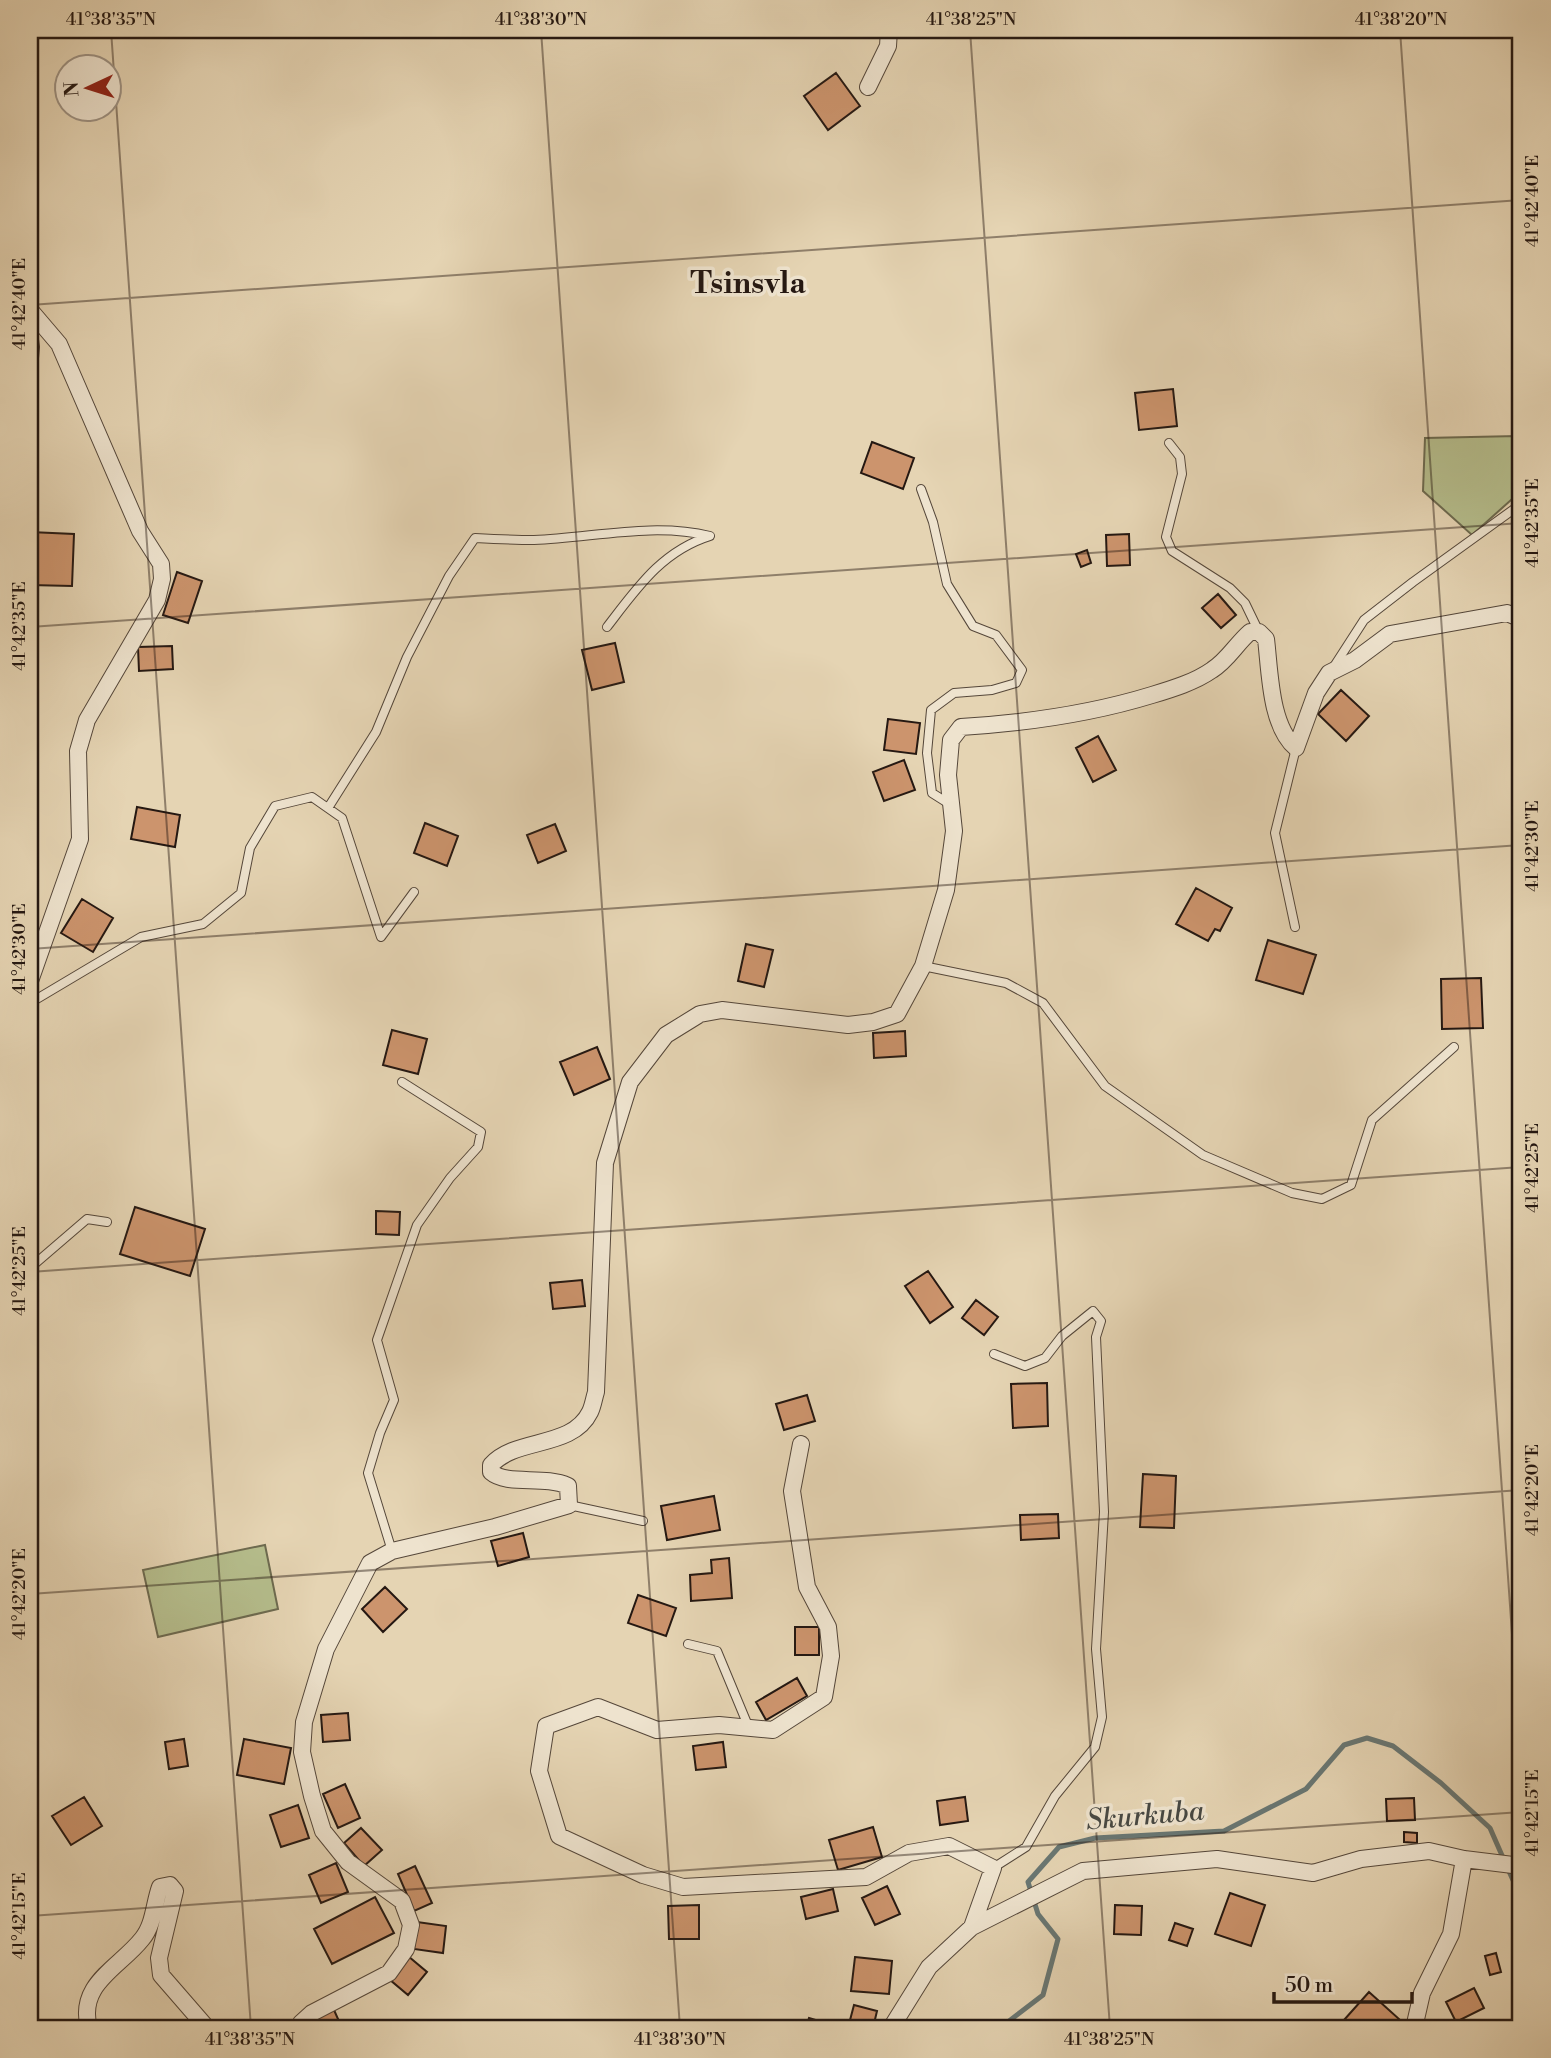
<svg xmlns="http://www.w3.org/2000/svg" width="1551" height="2058" font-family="'Libre Bodoni',serif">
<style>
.green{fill:#b5bd8c;stroke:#6d6a4f;stroke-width:2}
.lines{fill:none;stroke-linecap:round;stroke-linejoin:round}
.stream{stroke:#697773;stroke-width:5}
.building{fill:#cc946d;stroke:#251812;stroke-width:2}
.service-casing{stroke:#55473a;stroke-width:10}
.minor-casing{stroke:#55473a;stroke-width:18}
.service{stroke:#eee3ce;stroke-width:8}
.minor{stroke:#eee3ce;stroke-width:16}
.ticks{fill:none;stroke:#251812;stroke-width:2;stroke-opacity:0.45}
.labels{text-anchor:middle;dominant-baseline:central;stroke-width:7;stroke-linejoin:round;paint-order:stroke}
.water-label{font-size:28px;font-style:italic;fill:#474843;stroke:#eee3ce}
.quarter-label{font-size:30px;font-weight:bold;fill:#251812;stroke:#eee3ce}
.neatline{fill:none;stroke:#251812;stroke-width:2.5}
.ticks-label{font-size:18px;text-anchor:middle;fill:#251812}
</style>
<rect width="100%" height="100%" fill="#e5d4b3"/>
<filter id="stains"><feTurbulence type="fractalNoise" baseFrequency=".00286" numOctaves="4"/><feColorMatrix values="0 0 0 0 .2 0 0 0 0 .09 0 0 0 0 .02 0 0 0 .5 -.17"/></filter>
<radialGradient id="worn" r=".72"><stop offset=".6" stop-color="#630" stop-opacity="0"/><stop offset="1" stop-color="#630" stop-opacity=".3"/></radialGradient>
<path class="green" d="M1517 436 1521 459V491L1472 535 1423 491 1425 438Z
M265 1545 278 1609 158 1637 143 1570Z"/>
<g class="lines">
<path class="stream" d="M1508 1869 1521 1898
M946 2028H975
M1000 2028 1043 1995 1058 1939 1038 1914 1028 1882 1059 1847 1095 1838 1224 1831 1306 1789 1344 1745 1367 1738 1393 1746 1441 1783 1490 1828 1504 1860"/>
</g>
<path class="building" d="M836 73 860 106 828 130 804 96Z
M1173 389 1177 426 1139 430 1135 393Z
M872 442 914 458 903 489 861 473Z
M30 532 74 534 72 586 30 585Z
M1129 534 1130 565 1107 566 1106 535Z
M1087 550 1091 563 1081 567 1076 554Z
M177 572 202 581 188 623 163 615Z
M1218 594 1236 615 1221 628 1202 608Z
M615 643 624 682 592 690 582 650Z
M172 646 173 669 139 671 138 647Z
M1341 690 1369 716 1346 741 1318 714Z
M888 719 920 723 916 754 884 750Z
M1098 736 1116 770 1093 782 1076 748Z
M904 760 915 790 884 801 873 772Z
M137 807 180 815 175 847 131 839Z
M425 823 458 836 447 866 414 853Z
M555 824 566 851 538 863 527 835Z
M1196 888 1232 908 1220 931 1215 929 1208 941 1176 924Z
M82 899 113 918 93 952 61 933Z
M1268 940 1316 955 1303 994 1256 980Z
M746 944 773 950 764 987 738 981Z
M1481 978 1483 1028 1442 1029 1441 979Z
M392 1030 427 1039 418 1074 383 1065Z
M905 1031 906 1056 874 1058 873 1033Z
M597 1047 610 1079 574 1095 560 1062Z
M135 1207 205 1229 190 1276 120 1254Z
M376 1211 400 1212 399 1235 376 1234Z
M928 1271 953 1307 930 1323 905 1286Z
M582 1280 585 1306 553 1309 550 1283Z
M976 1300 998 1317 984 1335 962 1318Z
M1047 1383 1048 1426 1013 1428 1011 1384Z
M807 1395 815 1421 784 1430 776 1404Z
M1143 1474 1176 1476 1174 1528 1140 1527Z
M714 1496 720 1530 667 1540 661 1506Z
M1058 1514 1059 1538 1021 1540 1020 1515Z
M523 1533 529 1557 498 1566 491 1541Z
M729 1558 732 1598 691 1601 690 1575 712 1573 711 1560Z
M385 1587 407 1609 383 1632 362 1609Z
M638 1595 676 1608 666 1636 628 1623Z
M795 1627H819V1655H795Z
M797 1678 807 1696 766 1720 756 1702Z
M348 1713 350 1740 323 1742 321 1715Z
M184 1739 188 1766 169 1769 165 1742Z
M244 1739 291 1748 284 1784 237 1775Z
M723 1742 726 1767 696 1770 693 1746Z
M345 1784 360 1818 338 1828 323 1794Z
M84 1797 102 1826 71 1845 52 1816Z
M965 1797 968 1821 940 1825 937 1801Z
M1414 1798 1415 1820 1387 1821 1386 1799Z
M298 1805 309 1838 281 1847 270 1815Z
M873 1827 882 1857 838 1870 829 1840Z
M361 1828 382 1850 364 1866 344 1843Z
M1404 1832 1417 1833V1843L1404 1842Z
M336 1863 348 1892 321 1903 309 1875Z
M415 1866 432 1903 414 1911 398 1874Z
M887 1886 900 1914 875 1925 862 1898Z
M833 1889 838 1911 806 1919 801 1897Z
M1230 1893 1265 1905 1251 1946 1215 1934Z
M375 1897 394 1933 332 1964 314 1929Z
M699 1905V1939H669L668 1906Z
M1115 1905 1142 1906 1141 1935 1114 1934Z
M417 1922 446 1926 443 1953 414 1949Z
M1175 1923 1193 1929 1187 1946 1169 1940Z
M1496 1953 1501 1972 1490 1975 1485 1956Z
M408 1956 427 1972 408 1995 389 1979Z
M855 1957 892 1961 889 1994 851 1991Z
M1474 1988 1484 2008 1456 2022 1446 2002Z
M1369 1992 1399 2019 1391 2028H1352L1344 2020Z
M854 2005 877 2011 873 2028 849 2024Z
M334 2010 342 2028H307L305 2023Z
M809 2018 842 2028H806Z"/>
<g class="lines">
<g class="service-casing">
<path id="service" d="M30 402 35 347 31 317
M1169 443 1180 457 1182 474 1166 537 1172 551 1230 588 1245 603 1259 632
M921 489 933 522 947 584 973 626 996 635 1022 670 1016 683 992 690 954 693 931 710 927 753 932 793 951 805
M1333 668 1364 620 1413 582 1521 504
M328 808 376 732 407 657 449 576 475 538C494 539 514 540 534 540 592 538 652 522 710 536 662 551 637 588 607 627
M1295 927 1275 833 1296 748
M923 966 1006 983 1043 1003 1105 1086 1203 1155 1292 1193 1322 1199 1351 1185 1372 1120 1454 1047
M30 1003 141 937 203 924 241 893 250 848 275 806 312 797 342 818 381 937 414 892
M30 1268 87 1219 107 1222
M569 1505 643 1521
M392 1551 368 1473 380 1433 394 1400 377 1340 417 1225 450 1178 478 1147 481 1132 402 1082
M688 1644 717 1651 749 1728
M993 1868 1026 1847 1055 1796 1095 1747 1102 1717 1096 1649 1104 1512 1096 1337 1101 1321 1093 1311 1062 1336 1045 1358 1025 1366 994 1354"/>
</g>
<g class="minor-casing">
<path id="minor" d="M868 87 888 46 889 30
M30 310 59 344 140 531 161 564 162 579 157 600 87 720 78 751 80 839 30 981
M801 1444 792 1491 807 1587 828 1627 831 1656 824 1697 773 1730 719 1725 657 1730 598 1707 546 1726 539 1771 559 1836 643 1875 683 1887 866 1877 909 1853 949 1846 993 1868 972 1927
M89 2028C77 1984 119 1968 142 1939 154 1925 154 1903 160 1887L170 1885 175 1891 159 1958 161 1975 207 2028
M299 2028 301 2023 312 2013 389 1973 406 1949 411 1925 402 1901 348 1862 323 1831 312 1796 302 1752 304 1722 326 1649 370 1563 392 1551 495 1527 569 1505 568 1486C544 1475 507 1486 491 1472V1465C516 1437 572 1449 590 1412 593 1406 594 1398 596 1392L605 1163 630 1082 666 1035 700 1014 722 1010 848 1025 873 1022 897 1014 923 966 946 890 954 831 948 775 951 740 961 727C1026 723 1090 714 1152 695 1172 689 1195 682 1212 670 1228 660 1236 644 1250 632H1259L1266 639C1270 672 1270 726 1296 748L1316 693 1329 673 1355 660 1390 634 1507 613 1521 619
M891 2028 929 1967 972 1927 1083 1871 1217 1859 1313 1873 1361 1859 1429 1851 1464 1859 1521 1866
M1414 2028 1422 1993 1451 1934 1464 1859"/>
</g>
<use href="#service" class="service"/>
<use href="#minor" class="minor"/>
</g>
<path class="ticks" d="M111 30 251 2028M541 30 680 2028M970 30 1110 2028M1400 30 1521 1763M30 305 1521 200M30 627 1521 523M30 949 1521 845M30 1272 1521 1167M30 1594 1521 1490M30 1916 1521 1812"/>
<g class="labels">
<g class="water-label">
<text transform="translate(1145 1816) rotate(-5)">Skurkuba</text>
</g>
<g class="quarter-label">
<text x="748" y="284">Tsinsvla</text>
</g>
</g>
<rect width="1551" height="2058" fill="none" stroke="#e5d4b3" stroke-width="77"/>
<g transform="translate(88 88) rotate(266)"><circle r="33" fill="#eee3ce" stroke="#9e9283" stroke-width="2"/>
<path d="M0-5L12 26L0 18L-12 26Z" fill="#8f2418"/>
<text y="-10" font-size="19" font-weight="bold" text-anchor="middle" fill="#251812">N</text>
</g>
<path d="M1274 1992v10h138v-10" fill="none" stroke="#251812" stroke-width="3.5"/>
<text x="1285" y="1992" font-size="21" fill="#251812" stroke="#eee3ce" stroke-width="5" paint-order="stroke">50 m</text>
<rect x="38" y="38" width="1474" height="1982" class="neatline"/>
<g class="ticks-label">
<text x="111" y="25">41°38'35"N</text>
<text x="541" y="25">41°38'30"N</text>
<text x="971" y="25">41°38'25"N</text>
<text x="1401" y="25">41°38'20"N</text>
<text transform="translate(1532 201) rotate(-90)" y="6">41°42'40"E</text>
<text transform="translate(19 304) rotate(-90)" y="6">41°42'40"E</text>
<text transform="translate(1532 523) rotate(-90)" y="6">41°42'35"E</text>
<text transform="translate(19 626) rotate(-90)" y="6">41°42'35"E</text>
<text transform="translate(1532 846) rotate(-90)" y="6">41°42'30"E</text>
<text transform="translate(19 949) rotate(-90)" y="6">41°42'30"E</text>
<text transform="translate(1532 1168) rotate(-90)" y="6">41°42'25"E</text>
<text transform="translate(19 1271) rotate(-90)" y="6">41°42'25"E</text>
<text transform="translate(1532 1490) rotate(-90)" y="6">41°42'20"E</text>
<text transform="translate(19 1594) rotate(-90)" y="6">41°42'20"E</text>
<text transform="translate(1532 1813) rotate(-90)" y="6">41°42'15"E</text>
<text transform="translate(19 1916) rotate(-90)" y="6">41°42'15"E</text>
<text x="250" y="2045">41°38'35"N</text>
<text x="680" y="2045">41°38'30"N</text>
<text x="1109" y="2045">41°38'25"N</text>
</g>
<rect width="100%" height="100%" filter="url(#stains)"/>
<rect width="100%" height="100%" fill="url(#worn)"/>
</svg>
